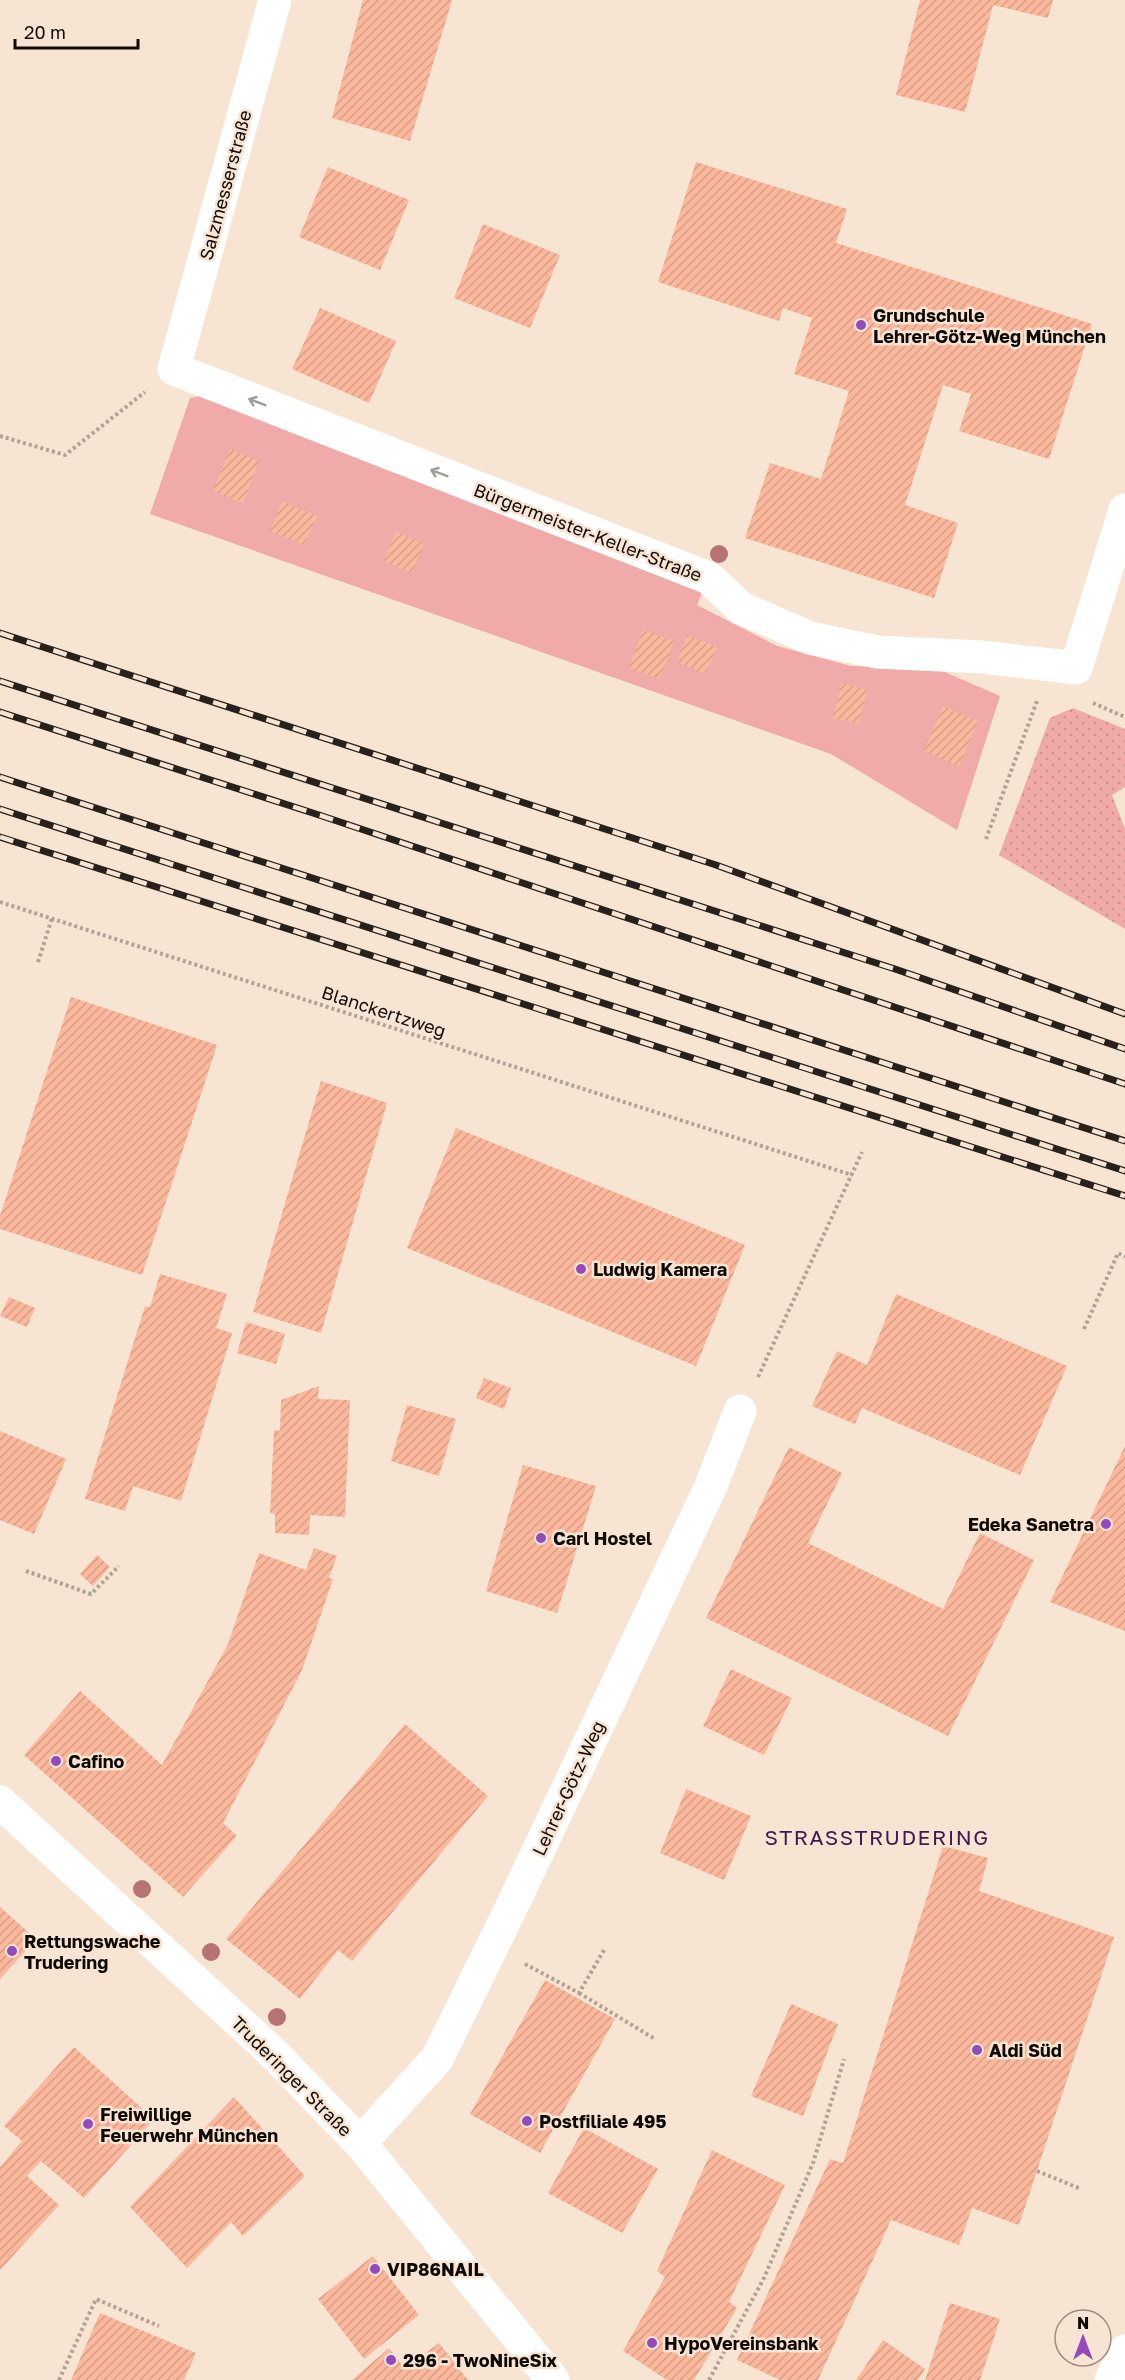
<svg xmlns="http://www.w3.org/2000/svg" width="1125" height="2380" font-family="'Golos Text',sans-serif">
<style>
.grass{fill:url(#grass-dots)}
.garden{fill:#efaaa9}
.building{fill:url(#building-hatch)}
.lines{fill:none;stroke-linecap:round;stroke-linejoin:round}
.path{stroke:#b1a295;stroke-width:4;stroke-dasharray:3 3;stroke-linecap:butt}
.street{stroke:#fff;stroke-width:33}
.secondary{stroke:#fff;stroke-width:33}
.rail-casing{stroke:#28211b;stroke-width:7}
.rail{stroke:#f7e4d3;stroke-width:4.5;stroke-dasharray:14;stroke-linecap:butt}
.tree{fill:#b77374}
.oneway{stroke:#9f9d9b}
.poi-dot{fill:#944abc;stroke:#f7e4d3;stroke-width:2}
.labels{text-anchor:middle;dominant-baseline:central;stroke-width:5;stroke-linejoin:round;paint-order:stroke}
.street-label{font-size:18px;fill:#100a05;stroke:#f7e4d3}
.poi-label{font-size:18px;font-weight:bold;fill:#100a05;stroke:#f7e4d3;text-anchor:start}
.quarter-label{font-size:21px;letter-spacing:1.5px;fill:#3c1950;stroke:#f7e4d3}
</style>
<defs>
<pattern id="grass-dots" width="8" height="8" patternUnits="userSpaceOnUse" patternTransform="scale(1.5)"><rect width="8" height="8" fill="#efaaa9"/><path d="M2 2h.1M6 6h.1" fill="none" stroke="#cc9190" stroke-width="1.8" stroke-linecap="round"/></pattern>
<pattern id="building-hatch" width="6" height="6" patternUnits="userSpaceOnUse" patternTransform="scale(1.5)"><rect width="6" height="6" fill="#fcb89d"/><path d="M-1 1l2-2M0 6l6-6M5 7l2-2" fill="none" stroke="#d79d86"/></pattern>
</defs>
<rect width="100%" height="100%" fill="#f7e4d3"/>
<path class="grass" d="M1073 708 1125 729V787L1112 795 1125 829V929L999 855 1050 718Z"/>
<path class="garden" d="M206 395 702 593 697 605 777 646 851 666 938 669 1000 696 957 830 831 754 150 514 190 398Z"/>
<path class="building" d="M363 0H452L410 141 332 118Z
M920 0H1053L1048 18 993 5 965 112 896 95Z
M696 162 847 209 836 243 1092 324 1049 459 959 431 971 394 943 385 905 505 958 523 934 598 745 538 770 463 821 479 849 391 794 374 812 318 783 308 779 321 658 282Z
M328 167 409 200 380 270 299 237Z
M483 224 560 255 530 328 454 298Z
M320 308 396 341 369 403 292 369Z
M230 449 259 461 243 503 213 491Z
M282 501 317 516 304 545 270 531Z
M396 532 424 544 412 573 384 561Z
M643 630 674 641 660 679 629 668Z
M687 635 717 647 706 674 677 662Z
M841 683 867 690 859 724 833 718Z
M943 706 978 721 959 766 924 751Z
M71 997 217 1045 142 1275 0 1229V1216Z
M321 1081 387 1103 321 1333 253 1312Z
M456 1128 745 1245 696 1366 407 1248Z
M160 1274 227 1294 216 1328 232 1333 181 1501 133 1486 125 1511 85 1499 145 1306 150 1307Z
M896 1294 1067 1366 1020 1475 862 1408 855 1424 812 1406 837 1351 867 1365Z
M9 1297 35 1308 27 1327 0 1316Z
M246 1322 285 1334 276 1364 237 1353Z
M484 1378 511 1388 504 1409 476 1398Z
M319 1386 318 1399 350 1400 345 1517 310 1515 309 1535 275 1533V1514L270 1513 274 1430 280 1431 281 1400Z
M407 1405 456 1419 439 1476 391 1461Z
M0 1431 66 1459 34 1534 0 1520Z
M1125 1446V1631L1050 1602Z
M789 1447 842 1473 808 1543 943 1609 980 1533 1034 1560 948 1736 706 1618Z
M523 1465 596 1486 557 1613 486 1591Z
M314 1548 337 1556 329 1578 333 1579 302 1670 223 1823 237 1836 183 1897 24 1755 80 1691 162 1765 228 1644 259 1553 306 1570Z
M97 1555 110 1567 93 1586 80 1574Z
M731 1669 792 1698 764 1755 703 1726Z
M405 1724 488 1796 352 1961 338 1950 300 1999 226 1939Z
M686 1789 751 1816 724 1880 660 1853Z
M943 1846 988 1858 979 1891 1114 1937 1019 2225 972 2208 959 2245 891 2220 818 2380H780L737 2360 830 2159 843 2163Z
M0 1907 36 1939 0 1979Z
M545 1980 615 2019 540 2153 470 2114Z
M791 2004 838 2024 803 2116 751 2096Z
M74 2047 154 2119 84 2198 41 2161 27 2176 59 2205 0 2270V2167L22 2141 4 2126Z
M234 2097 305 2176 243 2236 231 2222 187 2268 130 2207Z
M584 2128 658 2169 622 2233 548 2193Z
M712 2150 785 2185 729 2302 737 2308 694 2380H667L623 2351 665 2277 657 2271Z
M373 2256 419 2315 364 2359 318 2299Z
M950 2303 1000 2319 980 2380H925Z
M100 2313 196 2353 184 2380H71Z
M883 2340 925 2369 918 2380H856Z
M439 2343 468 2380H352L389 2348 405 2369Z"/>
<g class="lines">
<path class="path" d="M0 436 65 455 145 392
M1093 703 1125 717
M986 839 1037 701
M0 902 852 1175
M38 962 52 918
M1084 1329 1118 1253 1125 1257
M758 1377 862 1152
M26 1571 91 1594 119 1566
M525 1964 579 1993 604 1950
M579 1993 655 2039
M1037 2171 1081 2189
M59 2380 96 2299 159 2326
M709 2380 764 2278 813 2163 844 2059"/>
<path class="street" d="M275 0 174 369 709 578 741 608 810 638 877 652 982 657 1076 668 1125 510
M360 2143 437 2059 513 1904 711 1486 740 1411
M1111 2380 1125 2351"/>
<path class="secondary" d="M0 1802 273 2053 360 2143 553 2380"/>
<g class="rail-casing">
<path id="rail" d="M0 633 716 865 1125 1014
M0 681 895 969 1125 1049
M0 712 319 815 1125 1084
M0 777 1125 1141
M0 809 1125 1171
M0 837 1125 1196"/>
</g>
<use href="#rail" class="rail"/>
</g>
<g class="tree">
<circle cx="719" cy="554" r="9"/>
<circle cx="142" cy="1889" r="9"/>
<circle cx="211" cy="1952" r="9"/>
<circle cx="277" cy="2017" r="9"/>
</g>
<defs><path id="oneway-shaft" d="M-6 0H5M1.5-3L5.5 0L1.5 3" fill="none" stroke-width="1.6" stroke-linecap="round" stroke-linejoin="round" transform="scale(1.5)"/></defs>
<g class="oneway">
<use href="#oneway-shaft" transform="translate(257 402) rotate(-159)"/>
<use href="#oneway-shaft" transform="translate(439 473) rotate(-159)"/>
</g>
<g class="poi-dot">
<circle cx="861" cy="325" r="6"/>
<circle cx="581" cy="1269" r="6"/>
<circle cx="1106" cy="1524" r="6"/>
<circle cx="541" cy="1538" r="6"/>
<circle cx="56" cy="1761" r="6"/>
<circle cx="12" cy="1951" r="6"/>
<circle cx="977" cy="2050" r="6"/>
<circle cx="527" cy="2121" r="6"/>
<circle cx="88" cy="2124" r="6"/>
<circle cx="375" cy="2269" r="6"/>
<circle cx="652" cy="2343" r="6"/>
<circle cx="391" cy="2360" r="6"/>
</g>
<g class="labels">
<g class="street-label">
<text transform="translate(225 185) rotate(-75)">Salzmesserstraße</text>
<text transform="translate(588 532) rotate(21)">Bürgermeister-Keller-Straße</text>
<text transform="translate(384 1011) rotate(18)">Blanckertzweg</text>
<text transform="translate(568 1788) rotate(-65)">Lehrer-Götz-Weg</text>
<text transform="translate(292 2076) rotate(45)">Truderinger Straße</text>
</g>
<g class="poi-label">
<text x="873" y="315">Grundschule<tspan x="873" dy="21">Lehrer-Götz-Weg München</tspan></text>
<text x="593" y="1269">Ludwig Kamera</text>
<text x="1094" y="1524" text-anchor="end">Edeka Sanetra</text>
<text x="553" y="1538">Carl Hostel</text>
<text x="68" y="1761">Cafino</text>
<text x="24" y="1941">Rettungswache<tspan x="24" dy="21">Trudering</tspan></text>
<text x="989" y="2050">Aldi Süd</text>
<text x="100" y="2114">Freiwillige<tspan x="100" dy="21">Feuerwehr München</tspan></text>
<text x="539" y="2121">Postfiliale 495</text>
<text x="387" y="2269">VIP86NAIL</text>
<text x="664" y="2343">HypoVereinsbank</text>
<text x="403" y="2360">296 - TwoNineSix</text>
</g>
<g class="quarter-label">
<text x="877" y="1837">STRASSTRUDERING</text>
</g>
</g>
<g transform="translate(1083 2338)"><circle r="28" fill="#f7e4d3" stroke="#9b8d81" stroke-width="1.5"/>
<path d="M0-4.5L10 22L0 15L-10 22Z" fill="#944abc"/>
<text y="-9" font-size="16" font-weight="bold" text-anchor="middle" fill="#100a05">N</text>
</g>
<path d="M15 39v9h123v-9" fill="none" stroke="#100a05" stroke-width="3"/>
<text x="24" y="39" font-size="18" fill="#100a05" stroke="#f7e4d3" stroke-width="4.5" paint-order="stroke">20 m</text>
</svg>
